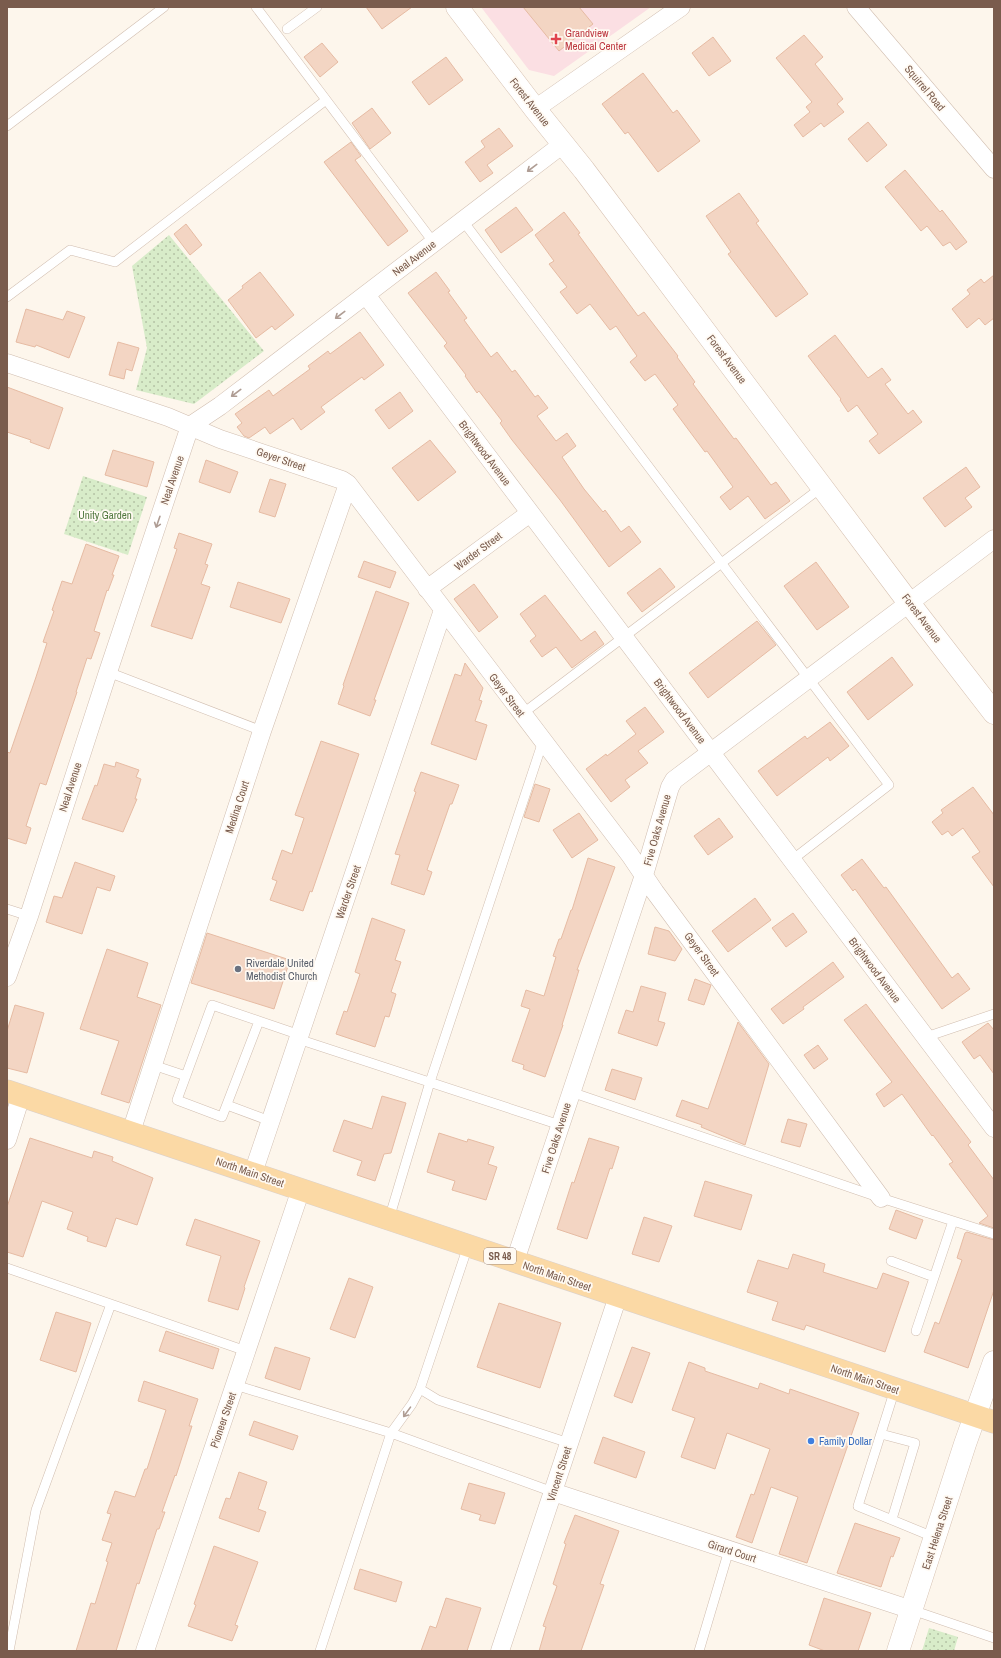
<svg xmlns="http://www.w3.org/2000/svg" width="1001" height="1658" font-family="'Archivo Narrow',sans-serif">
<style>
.medical{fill:#fbdfe3}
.garden{fill:url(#garden-dots)}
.building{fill:#f3d5c3;stroke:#e6bba3}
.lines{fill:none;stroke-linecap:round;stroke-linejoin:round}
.lane-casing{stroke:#d1beb0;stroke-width:10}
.street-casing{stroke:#d1beb0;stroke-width:19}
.secondary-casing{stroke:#d6c0b0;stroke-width:23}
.primary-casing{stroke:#dad1cd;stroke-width:23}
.lane{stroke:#fff;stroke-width:9}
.street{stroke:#fff;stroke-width:18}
.secondary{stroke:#fff;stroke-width:22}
.primary{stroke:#fbd9a5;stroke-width:22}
.oneway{stroke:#af9d94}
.health-dot{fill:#e0444e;stroke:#fffaf3;stroke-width:1.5}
.worship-dot{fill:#6b7280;stroke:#fffaf3;stroke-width:1.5}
.shop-dot{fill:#3f7fe0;stroke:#fffaf3;stroke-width:1.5}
.labels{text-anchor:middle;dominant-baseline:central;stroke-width:3.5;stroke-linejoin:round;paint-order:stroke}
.shield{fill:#fffaf3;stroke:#a28b7f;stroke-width:1}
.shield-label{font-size:10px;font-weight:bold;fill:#7a5c4d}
.health-label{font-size:11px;fill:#be3a42;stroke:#fffaf3;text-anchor:start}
.street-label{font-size:11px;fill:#7a5c4d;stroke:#fffaf3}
.park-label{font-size:11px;fill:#537a41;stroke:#fffaf3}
.worship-label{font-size:11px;fill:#5b616d;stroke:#fffaf3;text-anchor:start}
.shop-label{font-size:11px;fill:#366cbe;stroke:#fffaf3;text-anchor:start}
</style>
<defs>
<pattern id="garden-dots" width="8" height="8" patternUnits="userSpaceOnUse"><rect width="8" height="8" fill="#d8ecc9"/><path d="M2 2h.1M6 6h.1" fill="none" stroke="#b4c2a5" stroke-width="1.8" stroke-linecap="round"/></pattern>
</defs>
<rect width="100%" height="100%" fill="#fdf6ec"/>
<path class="medical" d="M481 7H651L554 76 529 70Z"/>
<path class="garden" d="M169 235 264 351 194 404 136 390 147 348 132 266Z
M83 476 147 497 128 555 64 534Z
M929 1628 958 1637 954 1651H922Z"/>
<path class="building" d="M366 7H412L382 29Z
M523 7H579L593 24 559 51Z
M804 35 823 57 815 64 843 99 837 104 844 112 824 127 821 123 803 137 794 125 810 112 806 107 812 102 776 58Z
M713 37 731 61 709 76 692 53Z
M322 43 338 62 320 77 304 57Z
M446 57 463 80 429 105 412 82Z
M643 73 673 113 677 110 700 141 658 172 628 132 625 134 602 104Z
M372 108 391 133 370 149 352 123Z
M868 122 887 145 867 162 848 139Z
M499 128 513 146 487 165 493 173 480 182 465 162 485 147 481 141Z
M351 142 361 156 355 160 408 231 388 246 324 162Z
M905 170 940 212 942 210 967 242 956 250 950 242 943 246 927 226 921 231 885 187Z
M739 193 759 221 756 223 808 294 776 317 728 254 731 252 706 216Z
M516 207 533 230 501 253 485 230Z
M564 212 580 233 578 234 638 316 644 312 678 356 677 357 695 382 693 384 734 439 736 438 771 485 776 482 790 501 765 519 748 496 730 510 720 497 733 487 707 451 705 452 673 409 678 405 655 374 645 381 630 362 637 356 616 326 610 330 590 304 577 314 560 292 567 287 549 264 554 261 535 235Z
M186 224 202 245 190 255 174 234Z
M260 272 294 315 275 330 272 326 256 338 228 300 243 288 242 286Z
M436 272 450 291 448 292 467 318 464 320 491 357 497 352 512 372 515 370 535 397 538 395 548 408 537 416 556 441 567 433 576 446 562 457 584 489 603 512 605 510 621 532 629 526 641 542 609 567 560 500 512 440 500 423 502 421 479 391 477 393 465 376 466 375 444 346 447 343 408 293Z
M994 275V318L985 325 979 318 967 328 952 309 970 294 967 290 981 279 984 283Z
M26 309 63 320 67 311 85 317 69 358 36 345 35 347 16 342Z
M360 332 384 365 364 380 362 377 321 407 325 412 301 430 293 418 270 434 265 427 249 438 244 436 237 427 242 423 235 414 269 390 273 396 310 369 308 366 328 351 330 354Z
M835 335 868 378 882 368 891 380 885 384 908 414 913 410 922 422 879 454 869 441 878 434 857 405 848 412 840 400 841 399 808 356Z
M118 342 139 348 132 371 126 369 124 379 109 375Z
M7 387 63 408 49 449 30 442 31 440 7 432Z
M400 392 413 411 389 429 375 410Z
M430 440 456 472 418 501 392 468Z
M113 450 154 462 147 487 105 475Z
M206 460 238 472 230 493 199 482Z
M966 467 980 487 965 498 972 507 945 527 923 498Z
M270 479 286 484 275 517 259 512Z
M179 533 212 544 205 564 208 565 201 584 210 587 192 639 151 626 177 549 174 548Z
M86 544 119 556 112 575H114L108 591 107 590 94 631 100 633 91 659 87 658 76 692H77L46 785 40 783 26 826 31 828 26 844 7 838V752L10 753 36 677 47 643 43 642 54 611 52 610 62 581 72 584Z
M364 561 396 572 390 588 358 577Z
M816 562 849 607 817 630 784 586Z
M660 568 675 587 642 612 627 593Z
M238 582 290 599 281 623 230 607Z
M474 584 498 617 479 632 454 599Z
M376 591 409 603 374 700H376L370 716 338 704 344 686 343 685Z
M545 595 581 641 595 631 604 644 572 668 556 647 542 657 530 641 536 636 520 614Z
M757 621 776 645 708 698 689 673Z
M892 657 913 685 868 720 847 692Z
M465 663 483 688 479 700 482 701 475 721 487 725 476 760 431 744 455 674 461 676Z
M645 707 664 732 638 751 648 763 625 780 630 787 611 802 586 769 606 754 607 756 636 734 626 721Z
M830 722 849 746 830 761 828 757 777 796 758 771 805 736 807 739Z
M321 741 359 754 312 892 310 891 303 911 270 900 277 881 272 879 282 850 292 854 304 818 295 815Z
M116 762 139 770 136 777 141 779 135 799H137L123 832 82 819 95 785 97 786 104 764 115 767Z
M421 772 459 785 452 804H450L427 870 432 872 424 895 391 884 400 855 395 854 416 792 414 791Z
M535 784 550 789 539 822 524 817Z
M973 787 994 815V887L972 857 980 852 963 828 952 836 948 831 942 835 932 822 943 813 941 810Z
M579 813 598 840 572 858 553 830Z
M719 818 733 837 708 855 694 836Z
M588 858 615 867 577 970H579L562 1025H563L545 1077 523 1069 524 1065 512 1061 530 1009 521 1006 526 990 544 996 556 957 553 956 559 939H561L571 910H572Z
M862 859 884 888 886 887 952 978 958 973 970 989 942 1009 855 889 853 891 841 875Z
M75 862 115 876 110 891 97 887 82 934 46 922 54 896 62 898Z
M755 898 771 920 728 952 712 931Z
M793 913 807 932 786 947 772 928Z
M372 918 405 930 395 960 401 962 391 992 396 994 389 1017 385 1016 375 1047 336 1034 344 1011 347 1012 360 974 355 972Z
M655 927 669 931 682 949 675 961 648 954Z
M207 933 290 960 274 1009 191 983Z
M107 949 148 963 137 997 161 1005 129 1103 101 1094 119 1041 80 1029Z
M833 962 844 977 803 1007 804 1009 783 1024 771 1009Z
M695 979 711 985 704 1005 688 1000Z
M641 986 666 993 658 1021 665 1023 657 1046 618 1033 626 1010 633 1012Z
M866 1004 971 1142 968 1145 994 1180V1228L979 1223 988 1216 949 1164 953 1162 933 1135 932 1136 902 1094 884 1107 876 1094 892 1082 844 1020Z
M15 1005 44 1013 27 1073 7 1068V1031Z
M738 1022 769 1064 745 1145 701 1127 702 1125 676 1116 682 1100 708 1109Z
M988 1023 994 1030V1074L980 1055 974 1059 962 1042Z
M818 1045 828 1059 814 1069 804 1055Z
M612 1069 642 1078 635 1100 605 1090Z
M382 1096 406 1103 391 1153 384 1154 375 1181 357 1175 362 1161 333 1151 344 1120 372 1129Z
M788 1119 807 1124 800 1147 781 1142Z
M439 1133 467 1142 468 1139 494 1147 488 1164 497 1167 486 1200 452 1190 455 1181 427 1172Z
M30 1138 92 1158 94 1151 113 1157 112 1161 153 1178 137 1225 116 1218 106 1247 87 1241 88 1237 67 1229 73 1212 42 1201 23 1257 7 1252V1207Z
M589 1138 619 1147 612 1169 610 1168 587 1239 557 1229 572 1182 574 1183Z
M705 1181 752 1195 741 1230 694 1216Z
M896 1210 923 1220 916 1239 889 1229Z
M644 1217 672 1226 659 1262 632 1254Z
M195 1219 260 1241 244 1287 245 1288 238 1310 208 1301 221 1256 186 1245Z
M967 1232 994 1240V1290L968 1368 924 1352 935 1322 939 1324 962 1260 957 1258 965 1233Z
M793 1254 825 1264 823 1272 877 1289 883 1273 909 1282 885 1352 806 1325 804 1330 772 1320 778 1302 747 1292 758 1260 788 1269Z
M349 1278 373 1287 355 1338 330 1329Z
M499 1303 561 1323 540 1388 477 1367Z
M56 1312 91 1323 76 1372 40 1360Z
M166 1331 219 1349 213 1369 159 1351Z
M275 1347 310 1358 300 1390 265 1378Z
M632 1347 650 1353 632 1403 614 1396Z
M689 1362 705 1368V1371L758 1389 760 1383 789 1394 790 1389 859 1413 807 1563 779 1554 798 1497 771 1487 752 1543 736 1537 751 1494 754 1495 770 1449 727 1433 715 1469 681 1457 695 1418 672 1410Z
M144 1381 198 1399 189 1426H192L176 1476 175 1475 162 1512H165L159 1529H157L139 1584 137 1583 116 1651H76L91 1603 95 1604 108 1562 106 1561 112 1543 102 1540 111 1514 107 1513 115 1491 135 1497 145 1469H147L166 1410 138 1401Z
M254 1421 298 1436 293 1450 249 1435Z
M603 1437 645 1452 636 1478 594 1463Z
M239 1472 267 1482 258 1509 266 1512 259 1532 219 1518 226 1498 230 1499Z
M469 1483 505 1493 495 1524 479 1520 481 1515 461 1509Z
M575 1515 619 1531 600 1584 604 1585 581 1651H539L546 1627 543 1626 557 1586 553 1584 566 1544 564 1543Z
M855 1523 900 1538 893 1557 891 1556 881 1587 837 1573Z
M214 1546 258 1562 235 1625 238 1626 232 1641 188 1626 196 1605 194 1604Z
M360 1569 402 1582 396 1602 354 1589Z
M446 1598 481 1608 467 1651H421L430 1626 436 1628Z
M824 1598 871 1613 858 1651H825L809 1645Z"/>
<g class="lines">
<g class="lane-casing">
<path id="lane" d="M256 7 434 243
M287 29 317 7
M7 126 164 7
M463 221 889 785 792 860
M7 297 70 250 115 262 326 100
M108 672 262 731
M522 714 822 487
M7 909 29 916
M259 1021 222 1117 177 1100 212 1005 300 1035
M926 1037 994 1014
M298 1039 560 1125
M153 1065 186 1076
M571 1092 881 1198 994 1234
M227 1105 270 1121
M389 1219 430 1082 543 741
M468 1246 420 1389 438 1400 569 1443
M891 1261 934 1277
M7 1268 246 1351
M916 1331 953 1221
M235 1385 391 1433 553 1492
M895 1389 858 1506 936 1538
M881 1434 915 1443 892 1519
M912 1610 994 1638
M9 1651 36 1510 111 1304
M320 1651 391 1433 412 1404 420 1389
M699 1651 729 1550"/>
</g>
<g class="street-casing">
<path id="street" d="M856 7 994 169
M535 109 681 7
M366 295 994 1128
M7 363 168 417 220 439 342 480 348 484 630 855 655 892 881 1198
M427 589 530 513
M7 977 29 916 108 672 190 426 220 406 563 144
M131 1132 262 731 348 484
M7 1140 21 1096
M253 1173 443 610
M515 1261 644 875 670 787 674 780 994 539
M553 1492 912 1610
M145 1651 301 1189
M500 1651 618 1296"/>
</g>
<g class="secondary-casing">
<path id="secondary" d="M457 7 535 109 584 170 909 603 994 713
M898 1651 965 1444 994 1362"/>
</g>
<g class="primary-casing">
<path id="primary" d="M7 1091 994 1422"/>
</g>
<use href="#lane" class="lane"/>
<use href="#street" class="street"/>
<use href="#secondary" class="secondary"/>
<use href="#primary" class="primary"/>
</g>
<defs><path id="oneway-shaft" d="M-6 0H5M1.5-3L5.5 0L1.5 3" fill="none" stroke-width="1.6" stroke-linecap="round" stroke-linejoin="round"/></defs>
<g class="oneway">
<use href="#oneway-shaft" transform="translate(532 168) rotate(143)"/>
<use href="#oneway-shaft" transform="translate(340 315) rotate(143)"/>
<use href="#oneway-shaft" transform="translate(236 393) rotate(143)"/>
<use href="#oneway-shaft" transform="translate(158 522) rotate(109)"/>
<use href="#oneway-shaft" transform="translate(407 1412) rotate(126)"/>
</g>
<path class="health-dot" d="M554 33h4v4h4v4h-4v4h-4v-4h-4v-4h4z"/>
<circle class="worship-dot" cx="238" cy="969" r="4"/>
<circle class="shop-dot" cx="811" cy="1441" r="4"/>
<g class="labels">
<rect class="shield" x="484" y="1248" width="32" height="16" rx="3"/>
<g class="shield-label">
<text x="500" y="1256">SR 48</text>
</g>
<g class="health-label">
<text x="565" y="33">Grandview<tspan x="565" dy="13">Medical Center</tspan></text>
</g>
<g class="street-label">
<text transform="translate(925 88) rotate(50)">Squirrel Road</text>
<text transform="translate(530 102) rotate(52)">Forest Avenue</text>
<text transform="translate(414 258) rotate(-37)">Neal Avenue</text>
<text transform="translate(727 359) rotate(53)">Forest Avenue</text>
<text transform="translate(485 453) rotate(53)">Brightwood Avenue</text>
<text transform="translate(281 459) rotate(19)">Geyer Street</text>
<text transform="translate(172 480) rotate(-71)">Neal Avenue</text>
<text transform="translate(478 551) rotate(-37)">Warder Street</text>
<text transform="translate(922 618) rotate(53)">Forest Avenue</text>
<text transform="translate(507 695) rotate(53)">Geyer Street</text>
<text transform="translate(680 711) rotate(53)">Brightwood Avenue</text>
<text transform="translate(70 787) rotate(-72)">Neal Avenue</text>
<text transform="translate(237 807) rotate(-72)">Medina Court</text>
<text transform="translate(657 830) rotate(-74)">Five Oaks Avenue</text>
<text transform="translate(348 892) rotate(-71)">Warder Street</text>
<text transform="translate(702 954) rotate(54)">Geyer Street</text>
<text transform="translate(875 970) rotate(53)">Brightwood Avenue</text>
<text transform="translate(556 1138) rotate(-72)">Five Oaks Avenue</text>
<text transform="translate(250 1172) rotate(19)">North Main Street</text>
<text transform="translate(557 1276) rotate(19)">North Main Street</text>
<text transform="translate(865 1379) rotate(19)">North Main Street</text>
<text transform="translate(223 1420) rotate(-71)">Pioneer Street</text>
<text transform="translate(559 1474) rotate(-72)">Vincent Street</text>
<text transform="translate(937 1533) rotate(-72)">East Helena Street</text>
<text transform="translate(732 1551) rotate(18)">Girard Court</text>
</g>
<g class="park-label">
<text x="105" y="515">Unity Garden</text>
</g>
<g class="worship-label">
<text x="246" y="963">Riverdale United<tspan x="246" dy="13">Methodist Church</tspan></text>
</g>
<g class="shop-label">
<text x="819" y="1441">Family Dollar</text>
</g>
</g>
<rect width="1001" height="1658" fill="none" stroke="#7a5c4d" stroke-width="16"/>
</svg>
